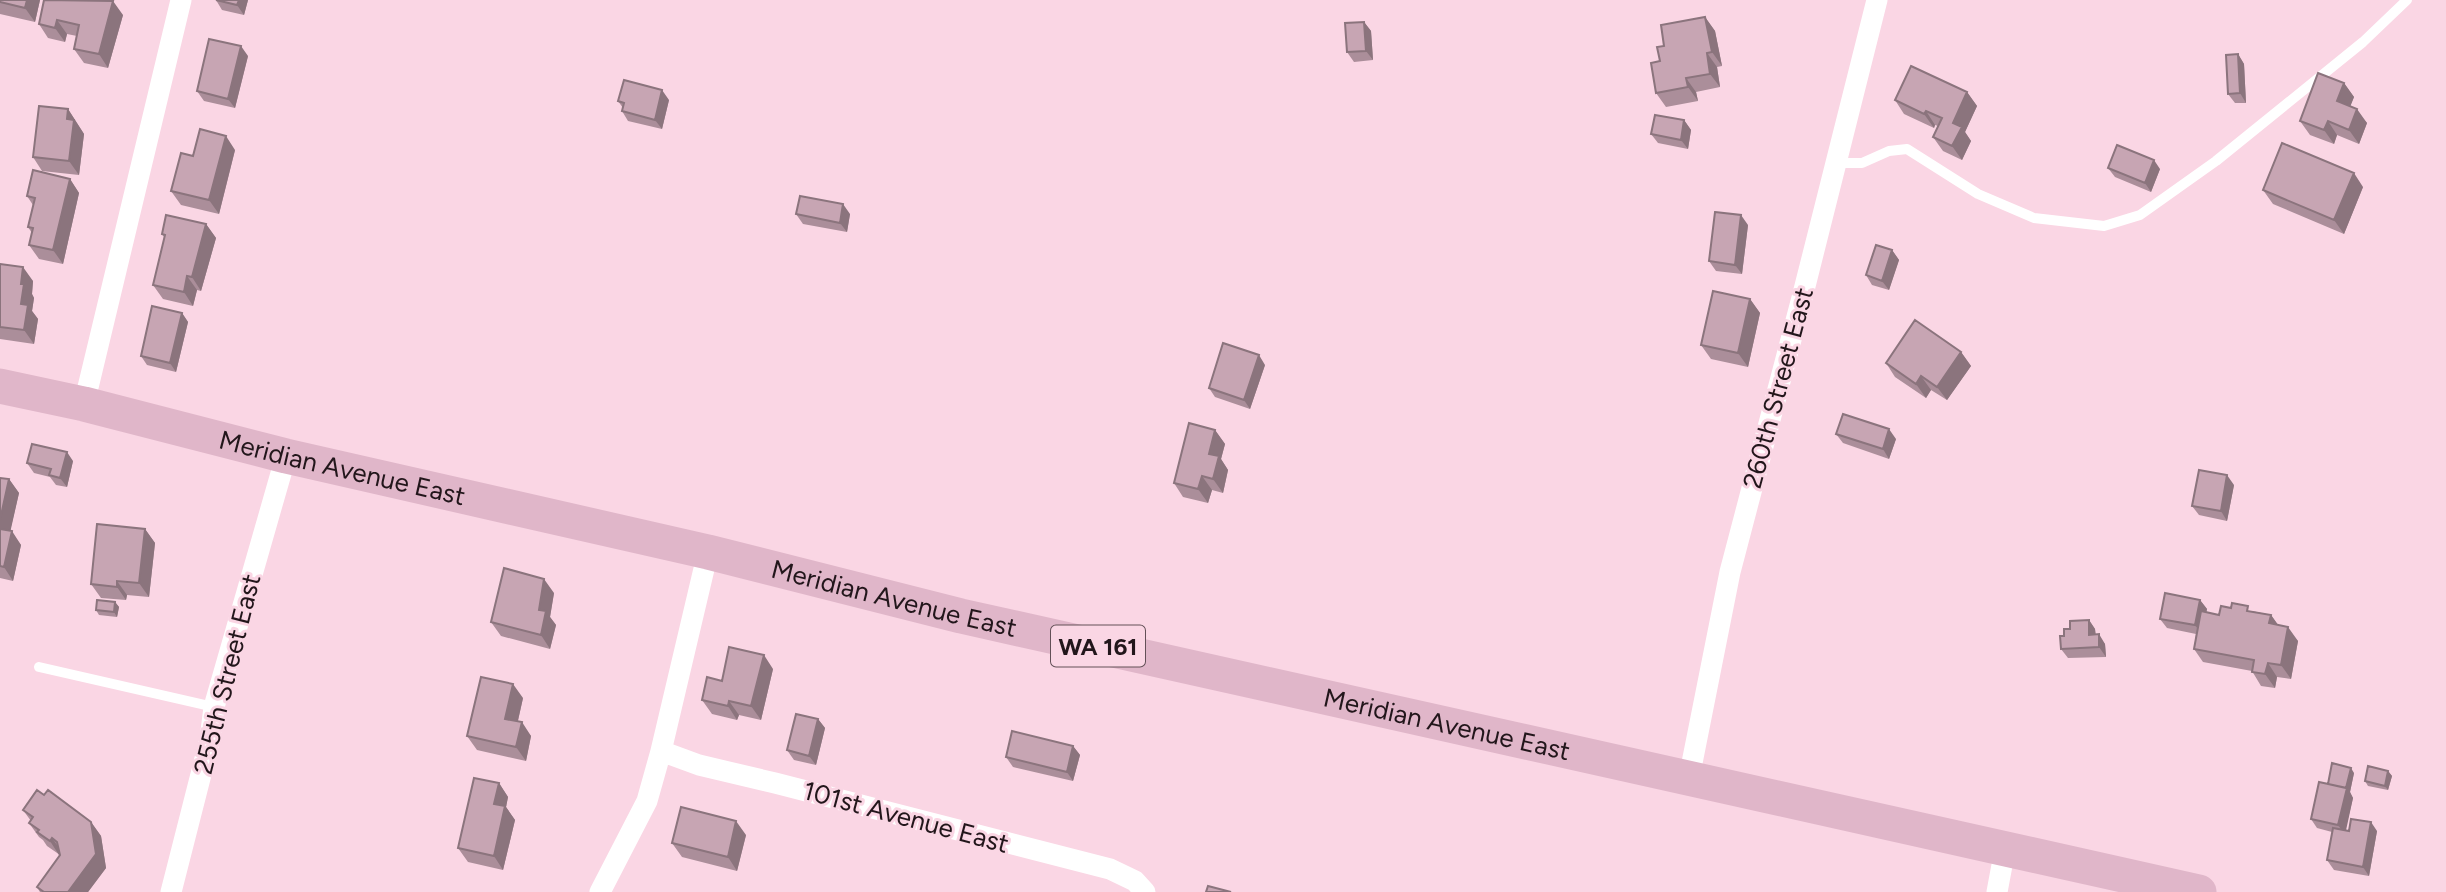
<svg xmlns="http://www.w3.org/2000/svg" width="2446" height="892" font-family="Figtree,sans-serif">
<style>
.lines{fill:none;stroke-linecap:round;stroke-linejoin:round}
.service{stroke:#fff;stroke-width:10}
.minor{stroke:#fff;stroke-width:21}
.primary{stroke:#e0b6c9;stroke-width:35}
.wall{fill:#ab8e9a}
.shaded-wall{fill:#8b747d}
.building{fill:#c7a5b3;stroke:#8b747d;stroke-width:2}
.labels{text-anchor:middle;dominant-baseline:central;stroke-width:6;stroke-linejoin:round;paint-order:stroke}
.shield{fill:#fad6e4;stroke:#635057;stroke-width:2}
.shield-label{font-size:24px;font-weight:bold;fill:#22161b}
.street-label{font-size:26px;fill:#22161b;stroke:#fad6e4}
</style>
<rect width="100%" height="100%" fill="#fad6e4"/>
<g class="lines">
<path class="service" d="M1836 163H1862L1889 151 1907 149 1978 194 2034 218 2104 226 2140 215 2216 161 2363 42 2407 0
M39 667 214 707"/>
<path class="minor" d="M84 404 181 0
M661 751 699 765 775 783 1110 869 1135 881 1145 892
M1689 778 1730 572 1803 294 1877 0
M171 892 210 739 214 707 286 456
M600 892 647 801 661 751 708 552
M1997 892 2005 849"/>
<path class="primary" id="s1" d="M0 386 84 404 286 456 708 552 961 616 2199 892"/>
</g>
<path class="wall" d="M0 0H40L35 22 0 14Z
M44 0 123 15 108 68 84 63 74 49 77 36 67 34 65 42 48 38 39 24Z
M216 0H248L244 15 222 10Z
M1705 17 1715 31 1722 66 1717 67 1720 87 1696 92 1698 101 1666 107 1656 93 1660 61 1664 46Z
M1364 22 1371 31 1373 60 1354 62 1347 52Z
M2238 54 2244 64 2246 103H2235L2228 94Z
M248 56 235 108 204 101 197 91Z
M2344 83 2354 97 2350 106 2367 123 2359 144 2337 135 2334 144 2310 135 2300 121Z
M1967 92 1977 106 1965 132 1971 141 1962 160 1943 151 1933 137 1938 126 1935 125 1934 128 1904 114 1895 100Z
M669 100 662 129 628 121 622 111 623 108 618 101Z
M68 109 84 134 79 175 42 171 33 157Z
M1684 120 1691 130 1688 149 1658 143 1651 134Z
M235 150 219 214 181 205 171 191Z
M2108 168 2160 169 2151 192 2115 177Z
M70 179 79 193 63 264 39 259 29 245 32 233 28 227 33 205 27 196Z
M2363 187 2344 234 2273 204 2263 190Z
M796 214H850L847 232 803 224Z
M206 224 216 238 201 291 197 290 193 306 163 299 153 285 165 238 162 234Z
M1748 225 1742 274 1716 271 1709 261Z
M1892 250 1899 260 1889 290 1872 285 1866 275Z
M0 264 33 281 32 294 34 298 32 311 38 319 34 344 0 339Z
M1750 299 1760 313 1748 367 1711 359 1701 345Z
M182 313 188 322 176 372 147 365 141 356Z
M1961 352 1971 366 1947 400 1931 390 1926 398 1895 377 1886 363Z
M1265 365 1250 409 1215 397 1209 388Z
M1215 430 1225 444 1221 459 1228 470 1223 493 1212 490 1208 503 1183 497 1174 483Z
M1836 434 1896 439 1889 459 1843 443Z
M73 461 67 487 56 485 50 477 34 473 27 463Z
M0 478 9 479 19 493 10 531 21 545 13 581 0 578Z
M2234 485 2227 521 2199 515 2192 506Z
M145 529 155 543 149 597 127 595 126 600 101 598 91 584Z
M554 593 550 617 556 625 550 649 501 636 491 622Z
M2200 600 2207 609 2206 612 2219 615 2252 611 2271 615 2278 625 2298 641 2291 679 2277 677 2275 688 2261 686 2252 671 2203 662 2194 649 2196 634 2167 628 2160 619Z
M115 602 119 607 117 617 99 615 96 610Z
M2089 620 2095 629 2096 635 2105 644 2106 657 2068 658 2061 649 2064 636Z
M773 669 761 720 739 715 737 720 712 714 702 700 722 681Z
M523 698 518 721 531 736 526 761 477 750 467 736Z
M818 719 825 728 816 765 794 760 787 750Z
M1073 746 1080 755 1073 781 1013 767 1006 757Z
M2388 771 2392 776 2388 790 2368 786 2365 781Z
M2354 773 2350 792 2353 798 2345 831H2377L2369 876 2334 870 2327 860 2332 832 2317 828 2311 819 2328 784Z
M499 783 508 797 506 807 515 820 503 870 468 862 458 848Z
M44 795 91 822 101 836 106 868 88 892H40L37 887 60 855 47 846 43 840 39 837 29 823 31 821 23 810Z
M746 835 737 871 682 857 672 843Z"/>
<path class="shaded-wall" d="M27 0H40L35 22 25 8Z
M239 0H248L244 15 237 5Z
M113 1 123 15 108 68 99 54Z
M1705 17 1715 31 1722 66 1712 52Z
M57 20 67 34 65 42 55 28Z
M1364 22 1371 31 1373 60 1366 51Z
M241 46 248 56 235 108 228 99Z
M1707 53 1717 67 1720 87 1710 74Z
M2238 54 2244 64 2246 103 2240 93Z
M1686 78 1696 92 1698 101 1688 87Z
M2344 83 2354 97 2347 115 2337 101Z
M662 90 669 100 662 129 655 120Z
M1967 92 1977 106 1965 132 1971 141 1962 160 1952 146 1953 123Z
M68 109 84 134 79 175 69 161 67 119Z
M2357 109 2367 123 2359 144 2349 130Z
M1926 111 1935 125 1934 128 1924 114Z
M1684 120 1691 130 1688 149 1681 140Z
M2328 121 2337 135 2334 144 2324 130Z
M226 136 235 150 219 214 209 200Z
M2154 160 2160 169 2151 192 2145 183Z
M2354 173 2363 187 2344 234 2334 220Z
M70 179 79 193 63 264 53 250Z
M843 204 850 214 847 232 840 223Z
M1741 215 1748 225 1742 274 1735 265Z
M206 224 216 238 201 291 192 277Z
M1892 250 1899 260 1889 290 1882 281Z
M23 267 33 281 32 294 34 298 32 311 38 319 34 344 24 330 21 304V284Z
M187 276 197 290 193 306 184 292Z
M1750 299 1760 313 1748 367 1738 353Z
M182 313 188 322 176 372 170 363Z
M1961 352 1971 366 1947 400 1937 387Z
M1259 355 1265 365 1250 409 1244 400Z
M1921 376 1931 390 1926 398 1916 384Z
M1889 429 1896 439 1889 459 1883 449Z
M1215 430 1225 444 1221 459 1228 470 1223 493 1213 479 1209 454Z
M67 452 73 461 67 487 60 478Z
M2227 475 2234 485 2227 521 2221 511Z
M1202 476 1212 490 1208 503 1198 489Z
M9 479 19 493 8 542 0 531V520Z
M145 529 155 543 149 597 139 583Z
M12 531 21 545 13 581 4 567Z
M544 579 554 593 550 617 556 625 550 649 541 635 539 610Z
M117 581 127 595 126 600 117 587Z
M2200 600 2207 609 2202 635 2195 625Z
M115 602 119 607 117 617 114 612Z
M2271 615 2281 629 2269 623Z
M2089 620 2095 629 2096 645 2089 635Z
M2288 627 2298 641 2291 679 2281 665Z
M2099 634 2105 644 2106 657 2099 647Z
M764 655 773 669 761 720 751 706Z
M2268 663 2277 677 2275 688 2265 674Z
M513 684 523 698 515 733 505 719Z
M729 701 739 715 737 720 728 706Z
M818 719 825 728 816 765 809 756Z
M522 722 531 736 526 761 516 747Z
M1073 746 1080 755 1073 781 1067 772Z
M2351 768 2354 773 2350 792 2353 798 2345 835 2338 825Z
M2388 771 2392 776 2388 790 2385 786Z
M499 783 508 797 506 807 515 820 503 870 494 856V804Z
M736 821 746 835 737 871 728 857Z
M91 822 101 836 106 868 88 892H68Z
M2371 822 2377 831 2369 876 2363 867Z
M52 838 62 852 59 855 50 841Z"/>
<path class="building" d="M0 0H27L25 8 0 2Z
M44 0 113 1 99 54 74 49 79 25 57 20 55 28 39 24Z
M216 0H239L237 5Z
M1705 17 1712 52 1707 53 1710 74 1686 78 1688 87 1656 93 1651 63 1660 61 1657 47 1664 46 1661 25Z
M1364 22 1366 51 1347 52 1345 23Z
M209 39 241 46 228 99 197 91Z
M2238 54 2240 93 2228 94 2226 55Z
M1911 66 1967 92 1953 123 1962 127 1952 146 1933 137 1942 118 1926 111 1924 114 1895 100Z
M2318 73 2344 83 2337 101 2357 109 2349 130 2328 121 2324 130 2300 121Z
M624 80 662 90 655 120 622 111 624 103 618 101Z
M39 106 68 109 67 119 74 120 69 161 33 157Z
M1655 115 1684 120 1681 140 1651 134Z
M200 129 226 136 209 200 171 191 181 153 193 156Z
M2282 143 2354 173 2334 220 2263 190Z
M2117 145 2154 160 2145 183 2108 168Z
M33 170 70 179 53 250 29 245 33 228 28 227 35 198 27 196Z
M800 196 843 204 840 223 796 214Z
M1715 212 1741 215 1735 265 1709 261Z
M166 215 206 224 192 277 187 276 184 292 153 285 165 235 162 234Z
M1876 245 1892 250 1882 281 1866 275Z
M0 264 23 267 21 284H24L21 304 28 305 24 330 0 327Z
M1713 291 1750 299 1738 353 1701 345Z
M152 306 182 313 170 363 141 356Z
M1915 320 1961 352 1937 387 1921 376 1916 384 1886 363Z
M1223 343 1259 355 1244 400 1209 388Z
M1843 414 1889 429 1883 449 1836 434Z
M1189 423 1215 430 1209 454 1219 456 1213 479 1202 476 1198 489 1174 483Z
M32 444 67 452 60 478 49 475 51 469 27 463Z
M2199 470 2227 475 2221 511 2192 506Z
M0 478 9 479 0 520Z
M97 524 145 529 139 583 117 581V587L91 584Z
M0 529 12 531 4 567 0 566Z
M504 568 544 579 539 610 546 611 541 635 491 622Z
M2165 593 2200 600 2195 625 2160 619Z
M97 600 115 602 114 612 96 610Z
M2232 603 2248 606 2247 611 2271 615 2269 623 2288 627 2281 665 2268 663 2265 674 2252 672 2254 660 2194 649 2201 611 2219 615 2221 606 2231 608Z
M2089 620V635L2099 634V647L2061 649 2060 636H2064V629H2070V621Z
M729 647 764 655 751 706 729 701 728 706 702 700 707 677 722 681Z
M481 677 513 684 505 719 522 722 516 747 467 736Z
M796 714 818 719 809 756 787 750Z
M1012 731 1073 746 1067 772 1006 757Z
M2332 763 2351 768 2346 788 2328 784Z
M2368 766 2388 771 2385 786 2365 781Z
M474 778 499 783 494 804 505 806 494 856 458 848Z
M2319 782 2347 788 2338 825 2311 819Z
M37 790 44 795 48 790 91 822 96 854 68 892H44L37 887 60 855 57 842 52 838 50 841 37 832 39 830 29 823 33 817 23 810Z
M681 807 736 821 728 857 672 843Z
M2351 819 2371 822 2363 867 2327 860 2333 828 2349 831Z
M1208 886 1231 892H1206Z"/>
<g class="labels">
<rect class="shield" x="1051" y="625.5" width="94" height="41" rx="5"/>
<g class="shield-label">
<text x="1098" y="646">WA 161</text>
</g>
<g class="street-label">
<text transform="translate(1778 388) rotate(-75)">260th Street East</text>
<text stroke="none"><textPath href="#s1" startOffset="352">Meridian Avenue East</textPath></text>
<text stroke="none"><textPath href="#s1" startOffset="919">Meridian Avenue East</textPath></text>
<text transform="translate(227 674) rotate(-76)">255th Street East</text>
<text stroke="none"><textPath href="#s1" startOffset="1486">Meridian Avenue East</textPath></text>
<text transform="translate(906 817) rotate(15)">101st Avenue East</text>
</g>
</g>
</svg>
